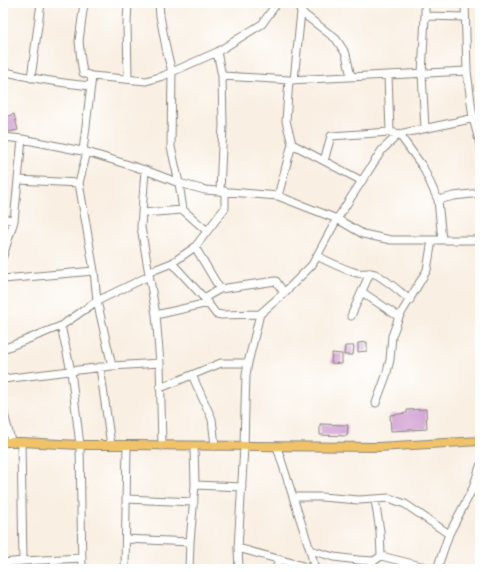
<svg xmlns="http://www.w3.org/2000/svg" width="483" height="572" font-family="'Old Standard TT',serif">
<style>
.building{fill:#cb94cd}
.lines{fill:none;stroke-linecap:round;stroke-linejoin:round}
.minor-casing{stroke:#8a867f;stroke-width:9}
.major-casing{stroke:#8a867f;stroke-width:10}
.minor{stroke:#fff;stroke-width:7}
.major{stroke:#f0c369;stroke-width:8}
</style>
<rect width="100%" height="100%" fill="#fff"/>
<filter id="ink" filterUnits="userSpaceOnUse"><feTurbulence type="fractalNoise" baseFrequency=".025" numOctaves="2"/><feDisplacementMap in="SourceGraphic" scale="8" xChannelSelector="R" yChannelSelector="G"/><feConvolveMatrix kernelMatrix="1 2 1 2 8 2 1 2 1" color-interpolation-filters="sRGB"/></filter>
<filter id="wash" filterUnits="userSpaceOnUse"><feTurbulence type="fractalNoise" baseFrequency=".012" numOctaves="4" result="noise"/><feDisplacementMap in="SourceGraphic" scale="16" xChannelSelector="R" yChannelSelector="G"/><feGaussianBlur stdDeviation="0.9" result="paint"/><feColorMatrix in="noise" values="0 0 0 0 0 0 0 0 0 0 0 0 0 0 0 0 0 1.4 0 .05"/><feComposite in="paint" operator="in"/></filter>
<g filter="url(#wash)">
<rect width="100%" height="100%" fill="#f9efe2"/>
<g id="blocks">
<path class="building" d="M14 114 18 130 9 132 5 117Z
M367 342V351L358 352V343Z
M345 346H354L353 355H344Z
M332 353 342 354V364L331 363Z
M426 409 427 429 391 431 390 415 407 413V410Z
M320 424 348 425 347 436 320 435Z"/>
</g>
</g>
<g filter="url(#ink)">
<use href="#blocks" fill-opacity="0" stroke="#8a867f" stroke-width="1"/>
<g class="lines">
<g class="minor-casing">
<path id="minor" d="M84 3 79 41 81 60 83 73 92 76
M128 3 127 23 128 79
M159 3 160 16 167 53 172 72 171 147 179 183 183 210 207 231
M297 3 301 12 336 39 346 54 351 77
M425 3V16L422 74 425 128
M465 3 467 71 473 118 480 144
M425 16 465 17
M3 71C32 79 61 83 91 86
M388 75 390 132
M222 76 289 80 467 71
M31 78 41 3
M294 80 301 12
M3 137 22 139 87 152 145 170 179 183 205 190 278 196 337 219 363 234 391 240H480
M292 144 362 181
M83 151 92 76 146 81 163 76 217 52
M87 152 79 183 94 271 97 301 112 366
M324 161 331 136 390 132 399 134 423 167 438 200 442 240
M145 170 141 227 156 315 160 363 162 446
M18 180 79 183
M220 191 223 125 222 76 217 52 262 24 277 3
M278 196 292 144 286 121 289 80
M438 200 454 196 480 193
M142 213 183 210
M3 218 14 221
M195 247 220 289
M3 256 14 221 22 139
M317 256C331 263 343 269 357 273 363 274 370 272 375 274 386 279 400 292 410 300
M172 263 204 298
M149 272 172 263 195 247 225 208V191
M3 279 94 271
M362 292 399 317
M260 314 222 315 216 314 204 298 220 289 276 281 284 293
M156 315 208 303
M351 316 370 273
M61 326 71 371 80 445 82 569
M3 349 61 326 97 301 149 276
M100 367 111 445
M192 375 212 419 215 446
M3 379 112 366 160 363
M160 388 221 363H248
M3 403 4 414 11 441
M376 403 386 376 390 360 392 336 399 317 427 270 432 240
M21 442 23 561
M277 447 310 550 315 569
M195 485 242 487
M293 497H321L359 500 389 498 405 504 449 534
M126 499 194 502
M375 500 380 531 381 556 433 569
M126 539 190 542
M238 548 314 569
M310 550 334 557 358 560 374 561 381 556
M3 563 23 561 82 558
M125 569 127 445
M189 569 190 542 195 485 194 446
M239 569 238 548 244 447 245 406 246 375 248 363 260 314 284 293 312 265 337 219 382 150 399 134 480 117
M276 569 279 559
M437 569 449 534 473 488 480 466"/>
</g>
<g class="major-casing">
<path id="major" d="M3 442H21L80 445H127L378 447 480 441"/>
</g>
<use href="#minor" class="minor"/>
<use href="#major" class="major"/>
</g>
</g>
<rect width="483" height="572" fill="none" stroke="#fff" stroke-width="16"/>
</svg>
